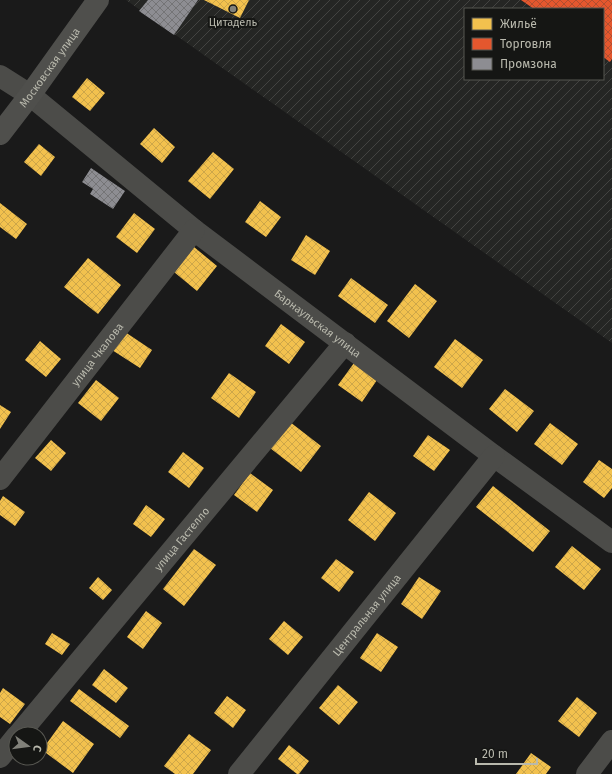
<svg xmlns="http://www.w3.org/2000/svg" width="612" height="774" font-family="'Fira Sans',sans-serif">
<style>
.industrial{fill:url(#industrial-furrows);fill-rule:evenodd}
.homes{fill:url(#homes-cross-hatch)}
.shops{fill:url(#shops-cross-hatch)}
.industry{fill:url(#industry-cross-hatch)}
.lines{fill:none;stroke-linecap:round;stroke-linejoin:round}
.minor{stroke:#4c4c49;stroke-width:22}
.major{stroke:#4f4f4c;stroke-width:22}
.poi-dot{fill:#81817a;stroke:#151614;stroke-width:1.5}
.labels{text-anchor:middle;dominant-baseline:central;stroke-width:4;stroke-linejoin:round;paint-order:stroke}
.poi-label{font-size:11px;fill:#b9b9ad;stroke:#151614}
.street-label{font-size:11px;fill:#b9b9ad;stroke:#151614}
</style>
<defs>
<pattern id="industrial-furrows" width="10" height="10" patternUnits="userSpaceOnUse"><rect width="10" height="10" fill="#252624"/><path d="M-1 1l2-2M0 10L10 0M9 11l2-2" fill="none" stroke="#434341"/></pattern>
<pattern id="homes-cross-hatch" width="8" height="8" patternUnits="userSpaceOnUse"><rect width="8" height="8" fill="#f2c14e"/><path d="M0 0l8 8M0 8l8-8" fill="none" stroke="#cda649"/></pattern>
<pattern id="shops-cross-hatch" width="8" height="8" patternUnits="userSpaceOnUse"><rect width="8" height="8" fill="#e4572e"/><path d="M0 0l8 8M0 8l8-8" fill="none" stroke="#b04e30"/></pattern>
<pattern id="industry-cross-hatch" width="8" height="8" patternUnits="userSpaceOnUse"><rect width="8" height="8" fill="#8d8d92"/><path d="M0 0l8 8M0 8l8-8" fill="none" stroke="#747476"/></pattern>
</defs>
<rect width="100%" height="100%" fill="#1a1a1a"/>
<path class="industrial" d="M126 0H612V343ZM465 9H603V79H465Z"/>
<path class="homes" d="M204 0H249L240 18Z
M87 78 105 93 90 111 72 97Z
M154 128 175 147 162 163 140 144Z
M39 144 55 157 41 176 24 162Z
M213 152 234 169 210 199 188 181Z
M260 201 281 217 266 237 245 222Z
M0 203 27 224 16 239 0 227Z
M134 213 155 229 137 253 116 237Z
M306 235 330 251 315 275 291 260Z
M194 247 217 266 197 291 174 272Z
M88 258 121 285 98 314 64 287Z
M351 278 388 305 375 323 338 296Z
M415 284 437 301 409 338 387 321Z
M281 324 305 342 289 364 265 346Z
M125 332 152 350 140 368 112 350Z
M455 339 483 360 462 388 434 367Z
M40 341 61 359 46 377 25 360Z
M354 363 377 380 362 402 338 385Z
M229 373 256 392 239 418 211 398Z
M96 380 119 398 101 421 78 403Z
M505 389 534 411 517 432 489 409Z
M0 405 11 412 0 429Z
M290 422 321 446 301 472 270 448Z
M550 423 578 444 562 465 534 444Z
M428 435 450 450 434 471 413 456Z
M51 440 66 453 51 471 35 458Z
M183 452 204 468 189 488 168 472Z
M599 460 612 469V488L604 498 583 482Z
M250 473 273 490 257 512 234 495Z
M493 486 550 531 533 552 476 507Z
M369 492 396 513 375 541 348 520Z
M3 496 25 512 15 526 0 515V501Z
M146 505 165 519 151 537 133 524Z
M572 546 601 569 584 590 555 567Z
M194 549 216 565 184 606 163 589Z
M336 559 354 572 339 592 321 578Z
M98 577 112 590 103 600 89 588Z
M419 577 441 591 422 619 401 604Z
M146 611 162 623 143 649 127 637Z
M284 621 303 637 288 655 269 639Z
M52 633 70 644 62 655 45 644Z
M377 633 398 647 381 672 360 658Z
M104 669 128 688 116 703 92 685Z
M338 685 358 702 339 725 319 708Z
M3 688 25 704 10 724 0 717V693Z
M79 689 129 726 120 738 70 701Z
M227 696 246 710 233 728 214 713Z
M577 697 597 713 579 737 558 721Z
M63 721 94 744 73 773 42 750Z
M189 734 211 750 193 774H175L164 766Z
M289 745 309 761 299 774H297L278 759Z
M531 753 551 767 546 774H516Z"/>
<path class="shops" d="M521 0H612V59L610 62 603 57V9H534Z"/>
<path class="industry" d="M148 0H198L174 35 139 11Z
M91 168 125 191 113 209 90 194 93 189 82 182Z"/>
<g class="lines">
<g class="minor">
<path id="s1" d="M0 76 30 95 194 230 494 456 612 542"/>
<path id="s2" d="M0 479 194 230"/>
<path id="s3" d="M19 734 345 343"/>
<path d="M0 757 16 737"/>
<path id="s4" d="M239 774 494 456"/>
<path d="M587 774 612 741"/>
</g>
<path class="major" id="s5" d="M0 134 30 95 98 0"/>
</g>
<circle class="poi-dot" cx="233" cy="9" r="4"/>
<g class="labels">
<g class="poi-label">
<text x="233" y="22">Цитадель</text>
</g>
<g class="street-label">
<text stroke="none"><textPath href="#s5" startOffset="83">Московская улица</textPath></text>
<text stroke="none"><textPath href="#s1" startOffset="403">Барнаульская улица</textPath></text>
<text stroke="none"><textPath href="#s2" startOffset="158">улица Чкалова</textPath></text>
<text stroke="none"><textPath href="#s3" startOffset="254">улица Гастелло</textPath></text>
<text stroke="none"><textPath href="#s4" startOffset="204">Центральная улица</textPath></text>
</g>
</g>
<rect x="464" y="8" width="140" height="72" fill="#151614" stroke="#575751"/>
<rect x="472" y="18" width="20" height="12" fill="#f2c14e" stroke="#575751"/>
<text x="500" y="28" font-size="12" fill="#b9b9ad">Жильё</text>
<rect x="472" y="38" width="20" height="12" fill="#e4572e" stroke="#575751"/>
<text x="500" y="48" font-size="12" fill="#b9b9ad">Торговля</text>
<rect x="472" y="58" width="20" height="12" fill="#8d8d92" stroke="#575751"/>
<text x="500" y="68" font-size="12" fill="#b9b9ad">Промзона</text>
<g transform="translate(28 746) rotate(104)"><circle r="19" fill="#151614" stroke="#575751"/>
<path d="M0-3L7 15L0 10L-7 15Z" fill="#81817a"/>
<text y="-6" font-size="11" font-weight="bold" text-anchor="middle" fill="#b9b9ad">С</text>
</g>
<path d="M476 758v6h61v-6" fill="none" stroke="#b9b9ad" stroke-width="2"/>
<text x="482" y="758" font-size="12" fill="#b9b9ad" stroke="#151614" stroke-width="3" paint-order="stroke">20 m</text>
</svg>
